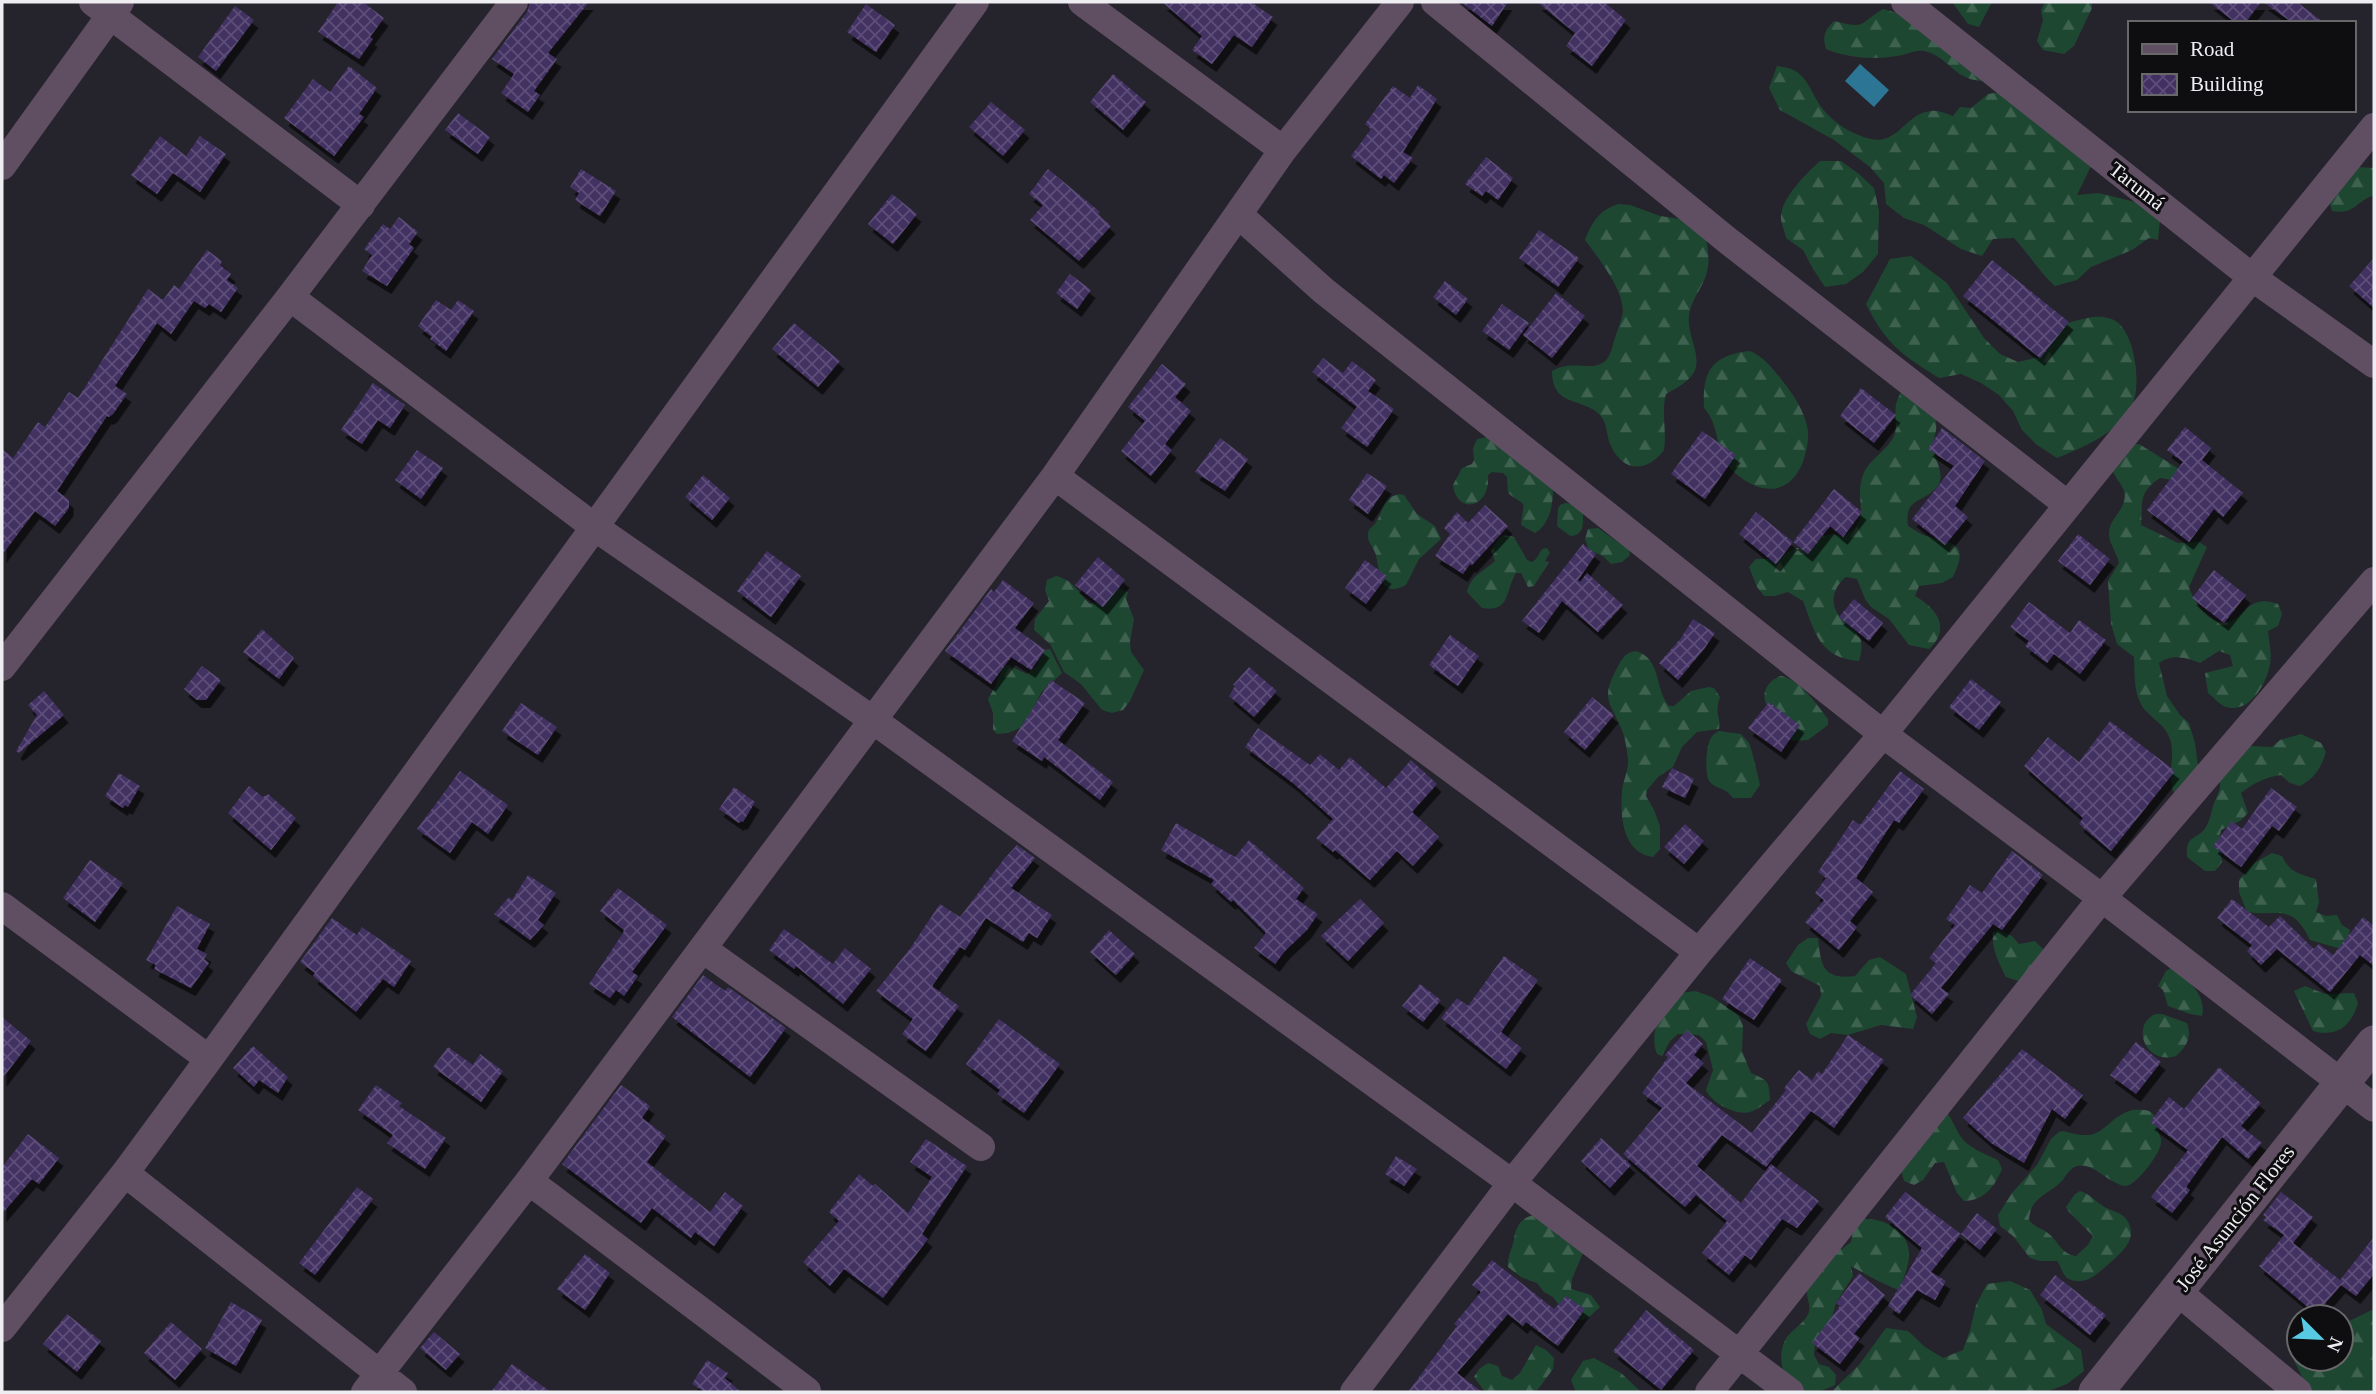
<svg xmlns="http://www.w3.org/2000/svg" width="2376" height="1394" font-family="Georgia,serif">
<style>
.forest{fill:url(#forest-firs)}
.water{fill:#2d7594}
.building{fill:url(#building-cross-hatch);filter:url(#shadow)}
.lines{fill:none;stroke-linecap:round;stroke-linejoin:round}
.minor{stroke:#604f63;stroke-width:28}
.tertiary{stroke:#604f63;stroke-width:35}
.labels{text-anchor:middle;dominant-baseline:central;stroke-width:6;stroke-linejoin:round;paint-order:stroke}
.street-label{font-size:21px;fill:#eeedf2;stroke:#0e0d10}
</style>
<defs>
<pattern id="forest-firs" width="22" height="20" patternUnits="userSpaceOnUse" patternTransform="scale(1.75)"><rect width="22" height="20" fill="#1e4732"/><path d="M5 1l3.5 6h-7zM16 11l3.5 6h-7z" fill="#3f6250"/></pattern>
<pattern id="building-cross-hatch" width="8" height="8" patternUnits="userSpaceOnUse" patternTransform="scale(1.75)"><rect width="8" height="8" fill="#423062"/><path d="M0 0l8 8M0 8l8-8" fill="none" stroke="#5e4e79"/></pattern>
<filter id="shadow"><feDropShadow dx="4.5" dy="8" stdDeviation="0" flood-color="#0009"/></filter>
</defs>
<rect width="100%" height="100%" fill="#25232b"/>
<path class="forest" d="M1952 2H1992L1979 27 1968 24Z
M2045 2H2092V8L2074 46 2064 54 2043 50 2037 41 2043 20 2041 10Z
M1883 9 1904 15 1986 81C1956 82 1951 60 1928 52 1915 48 1908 55 1897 56 1873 60 1848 58 1826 49 1822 36 1825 30 1834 21 1867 29 1857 25 1883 9Z
M1777 66C1783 67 1792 68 1797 72 1809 80 1813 97 1822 108 1833 123 1853 135 1871 139 1899 145 1906 112 1932 111 1938 110 1947 114 1953 116L1960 107 1971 108 1988 94 2014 90 2095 158 2077 195 2099 193 2143 204 2160 219 2158 240 2149 238 2132 250 2091 267 2077 280 2055 286C2039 272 2029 254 2014 238L1993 239 1982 256 1961 249 1924 225 1904 218 1886 204 1884 183 1870 167 1834 140 1780 110 1769 88Z
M1820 161H1841L1859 174 1874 188 1879 211 1878 254 1863 272 1846 284 1825 287 1813 269 1803 250 1786 238C1785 231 1780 222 1781 215 1783 196 1807 173 1820 161Z
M2358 167 2374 168V195C2355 202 2355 215 2332 211L2329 201Z
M1619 204 1630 205 1660 216 1681 219 1706 239C1708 250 1710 261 1707 272 1703 288 1690 300 1689 317 1687 335 1701 353 1695 370 1690 382 1676 388 1666 394 1661 412 1667 431 1664 450 1646 474 1622 472 1610 444 1606 434 1608 423 1599 414 1581 397 1552 407 1552 371 1573 359 1591 372 1604 362 1611 357 1612 346 1615 338 1617 331 1620 324 1622 317 1628 294 1598 258 1585 240 1592 222 1600 209 1619 204Z
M1911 256 1947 283 1984 338 2000 354 2018 362 2040 357C2048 347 2057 332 2067 324 2071 321 2081 320 2087 318 2096 316 2109 316 2117 322 2136 336 2142 389 2131 408 2117 433 2082 448 2057 458L2037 445 2022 430 2013 411 1999 395 1981 383 1961 374 1939 378C1902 355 1886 344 1866 304L1890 259Z
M1750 351C1764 357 1771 367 1781 379 1793 394 1805 411 1808 431 1809 441 1806 452 1803 462 1788 499 1756 494 1731 469 1714 453 1721 426 1704 408 1702 371 1712 355 1750 351Z
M1905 384 1935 408C1935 415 1937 423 1936 430 1935 436 1933 441 1934 447 1934 460 1948 477 1935 489 1922 503 1904 498 1908 526 1915 530 1921 535 1929 537 1957 543 1968 546 1953 577L1942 583 1919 586 1915 596C1936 608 1952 628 1929 649L1909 645 1889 619 1871 607 1865 599 1857 579 1846 577C1833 587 1829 604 1840 617 1846 625 1856 630 1860 638 1863 646 1861 654 1859 661 1819 658 1815 632 1803 601L1788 592 1775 596H1764L1757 587 1749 567 1756 559H1776L1795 548H1806L1823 536 1833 534 1843 537C1874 519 1853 501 1863 475 1869 459 1887 451 1894 436 1898 427 1894 414 1896 404 1898 397 1902 390 1905 384Z
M1487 437 1553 488C1553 505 1550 524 1535 533L1521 525C1524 496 1528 509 1508 493L1507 477 1503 473 1492 472 1488 475C1491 508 1457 516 1453 485L1462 468 1472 464 1474 460 1473 448 1477 439Z
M2139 444 2184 472 2172 480 2160 478C2138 493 2143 502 2141 525L2178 543 2199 542 2207 547 2189 587C2193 601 2210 627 2228 622 2248 615 2248 594 2278 604L2282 614 2278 626 2268 631C2269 641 2272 654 2270 664 2267 683 2250 714 2226 707 2220 705 2213 697 2208 693L2205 673 2233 666 2230 655 2219 651 2200 663C2185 657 2172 654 2159 663L2167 696 2180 715 2189 723 2195 743 2198 766 2174 793C2166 775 2176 758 2170 739 2166 726 2154 720 2145 710 2133 695 2135 675 2134 657L2117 644 2111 624 2108 581 2119 563C2117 552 2108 543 2109 532 2110 517 2129 507 2124 491 2122 485 2116 478 2113 472L2129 445Z
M1399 494 1404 495 1417 514 1435 526 1441 539 1419 559 1406 585C1379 599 1380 572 1376 555 1374 548 1367 542 1368 535 1368 527 1373 528 1376 522 1384 510 1382 498 1399 494Z
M1565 503 1575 504 1583 511C1583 523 1585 535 1570 536L1557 526 1558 509 1560 505Z
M1598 528 1629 550 1630 555 1622 562 1611 564 1603 556 1589 550 1585 539 1588 529Z
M1504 535 1514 537 1527 560 1532 562 1536 559 1542 549 1547 548 1550 553 1545 561 1549 562 1534 586 1528 587 1521 573H1516C1505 590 1511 613 1482 608L1467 592C1471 575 1483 572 1495 561L1491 551 1499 538Z
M1056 576C1074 580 1078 593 1090 604L1100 601 1119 588 1128 592 1126 599 1134 619 1130 642 1131 652 1144 670 1130 701 1123 710 1112 713 1102 710 1081 684 1064 672 1050 644 1034 630 1035 619 1049 601 1045 590 1047 580Z
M1050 649 1062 673 1041 693 1025 726 1008 733 997 734 993 730V713L988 699 996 685 1003 667 1008 665 1027 674 1037 666 1045 650Z
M1636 651C1662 659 1654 688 1669 706H1674L1691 691 1709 687 1714 688 1720 697C1714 716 1721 715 1719 729L1697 732 1682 747 1673 767 1658 777 1647 790 1646 796 1654 810 1660 826V849L1653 857C1622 853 1620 815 1622 791 1623 780 1629 770 1628 759 1627 750 1625 736 1621 728 1609 700 1601 699 1617 668 1622 659 1625 652 1636 651Z
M1781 676C1800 679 1817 705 1828 719V725L1808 740 1792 741 1776 709 1766 704C1761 691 1769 680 1781 676Z
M1719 731 1741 734C1743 737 1747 740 1749 743 1751 746 1759 780 1760 785L1751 798H1733C1724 786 1717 790 1710 782 1704 776 1706 745 1711 738 1714 733 1714 734 1719 731Z
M2301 734 2321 743 2326 752C2321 768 2315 778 2300 786L2290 783 2281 775C2268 776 2252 784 2241 793L2248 813 2240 821 2221 830 2219 841 2222 862 2215 871H2205L2187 857C2185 834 2197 841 2206 827 2210 820 2211 813 2213 806 2218 792 2222 791 2219 774L2250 746 2272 747 2280 740Z
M2272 853 2282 856C2289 872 2300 874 2316 879L2319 902 2316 912 2326 916 2337 915 2342 925 2350 930 2347 940 2341 949 2310 940C2292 902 2278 917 2247 912L2239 892V880L2254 863Z
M1999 930 2012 936 2019 944 2035 941 2047 953 2021 982 2006 977C1999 964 1991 947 1993 932Z
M1808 938H1818C1821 965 1822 980 1855 976L1869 960 1880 957 1906 974 1917 1017 1913 1029 1881 1025 1848 1035 1831 1033 1820 1039 1810 1034 1806 1024 1821 996 1820 986 1791 971 1786 963 1798 945Z
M2171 968C2187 978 2207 995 2202 1016L2190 1014 2168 1006 2163 990 2158 986 2166 971Z
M2305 986 2325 994 2354 993 2358 1003C2352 1025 2337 1038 2313 1031L2294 991Z
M1695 991 1712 997 1738 1015 1743 1026 1742 1051 1751 1073C1769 1081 1769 1081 1770 1100 1764 1104 1757 1110 1750 1112 1737 1116 1711 1103 1706 1090L1713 1070 1706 1042 1699 1035 1678 1034 1670 1041 1662 1056 1657 1054C1649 1035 1660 1013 1667 995Z
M2156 1014H2162L2187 1023C2192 1037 2187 1046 2176 1056 2145 1066 2130 1024 2156 1014Z
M1944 1109C1951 1117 1954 1125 1959 1134 1966 1147 1985 1154 1998 1160L2002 1169C1995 1186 1984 1201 1964 1201L1957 1193 1944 1162 1935 1163 1923 1180 1914 1185 1904 1181 1901 1170Z
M2132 1110C2156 1109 2154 1113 2159 1133 2160 1139 2162 1137 2161 1143 2160 1154 2135 1188 2124 1186 2107 1182 2093 1162 2077 1166 2070 1168 2066 1176 2062 1181 2048 1195 2030 1197 2029 1220 2035 1228 2042 1228 2049 1234 2059 1242 2061 1254 2076 1256L2088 1245 2093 1236 2069 1212 2066 1207 2075 1194 2080 1191C2090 1194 2095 1201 2103 1206 2110 1211 2122 1212 2127 1220 2138 1238 2124 1250 2112 1261 2100 1271 2087 1287 2069 1279 2062 1276 2062 1267 2057 1261H2040L2030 1258 2013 1236 2000 1226 1998 1215 2012 1193 2037 1165 2051 1139 2059 1132 2064 1131C2106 1145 2101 1120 2132 1110Z
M1534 1215 1553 1226 1558 1236 1568 1240 1583 1253 1572 1279 1571 1289 1591 1295 1600 1307 1588 1318 1583 1320 1577 1319 1563 1310 1553 1297 1544 1292 1537 1283 1521 1277 1508 1267C1508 1252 1512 1251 1514 1239 1516 1227 1520 1218 1534 1215Z
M1866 1215 1865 1219C1885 1219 1908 1230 1909 1253 1910 1263 1903 1280 1899 1290 1885 1285 1865 1274 1851 1266L1853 1276 1836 1303 1832 1317 1815 1343 1814 1355 1819 1364 1829 1367 1836 1375 1835 1385C1824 1391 1810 1394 1798 1390 1781 1380 1776 1353 1787 1337 1794 1328 1805 1323 1809 1312 1811 1305 1806 1297 1807 1290 1807 1281 1825 1257 1831 1248L1842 1249 1851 1242 1853 1231Z
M2010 1281 2030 1290 2042 1310 2046 1324 2081 1350 2084 1371 2067 1384 2046 1392H1831L1859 1365 1886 1328 1908 1331 1925 1347 1943 1358 1963 1350 1970 1330 1976 1305 1987 1284Z
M2374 1309V1392H2309L2292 1356 2299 1342V1359H2341V1325Z
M1536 1345 1546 1350 1554 1358 1553 1369 1536 1392H1485L1474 1377 1479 1369 1488 1363 1498 1366 1502 1376 1512 1380 1520 1373Z
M1594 1358 1621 1373 1641 1392H1576L1571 1380 1583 1361Z"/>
<path class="water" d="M1860 64 1889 90 1874 107 1845 81Z"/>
<path class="building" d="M338 2H363L384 18 370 37 373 39 359 59 318 32Z
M530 2H589L548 53 557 59 534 91 540 95 528 112 501 93 514 74 492 59 527 12Z
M1162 2H1251L1273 17 1252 47 1234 35 1212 64 1192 50 1202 36Z
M1461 2H1508L1492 26Z
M1537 2H1604L1626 20 1592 66 1566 46 1575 33Z
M2209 2H2261L2245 23H2236Z
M2263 2H2297L2324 23H2293Z
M866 4 895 25 876 52 847 32Z
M235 6 254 20 216 71 198 57Z
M349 66 377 88 359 114 364 117 334 156 284 118 313 79 330 92Z
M1113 74 1146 102 1123 130 1090 102Z
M1418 85 1437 99 1403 152 1413 158 1394 183 1384 175 1381 179 1351 156 1371 129 1365 124 1393 86 1410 98Z
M991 102 1025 130 1003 156 969 127Z
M458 113 490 137 478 154 445 130Z
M160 136 186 156 200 136 226 154 200 192 173 173 157 194 131 175Z
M1486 157 1513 178 1498 200 1486 191 1482 196 1465 184Z
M581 169 616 191 600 216 575 200 579 193 570 187Z
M1048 169 1100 212 1098 214 1111 226 1079 261 1030 220 1043 205 1029 194Z
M892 194 917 214 893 244 868 224Z
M399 217 418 232 409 244 414 248 387 286 362 271 372 255 364 249 383 224 390 229Z
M1539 230 1579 258 1558 287 1519 258Z
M207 250 222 261 220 265 231 274 227 280 238 288 221 312 209 304 205 308 194 301 171 334 157 323 115 386 127 394 113 414 109 417 107 416 57 491 69 500V508L55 526 35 511 2 555V488L5 483 2 480V449L13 458 38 422 45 427 69 392 78 398 148 289 163 300 174 285 179 289Z
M2374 258V308L2349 286Z
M1992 260 2069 322 2040 358 1963 296Z
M1070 274 1091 290 1077 309 1056 293Z
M1445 281 1468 299 1456 315 1433 297Z
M1556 293 1585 316 1552 358 1523 335Z
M436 300 451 310 458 300 474 311 446 351 430 339 432 337 418 326Z
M1502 304 1529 323 1509 350 1482 331Z
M794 323 840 361 818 387 772 349Z
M1323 358 1343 373 1352 361 1376 380 1368 391 1394 409 1367 447 1341 428 1357 407 1312 372Z
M1162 364 1186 384 1175 397 1191 411 1165 444 1172 450 1151 476 1121 451 1145 421 1128 407Z
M373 383 405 405 390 428 378 420 362 444 341 430Z
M1861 388 1896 415 1874 443 1840 416Z
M2185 427 2211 448 2202 460 2243 493 2223 517 2214 509 2189 542 2147 510 2183 462 2167 450Z
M1942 428 1985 461 1955 506 1968 517 1945 545 1912 519 1954 466 1928 449Z
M1702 431 1736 455 1705 499 1671 474Z
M1220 438 1248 459 1225 491 1195 472Z
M417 450 443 468 421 499 395 480Z
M1367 473 1387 486 1368 514 1349 500Z
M703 475 730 498 712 520 685 497Z
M1834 489 1862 512 1843 537 1830 526 1808 554 1793 542Z
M1485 505 1508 526 1472 565 1470 564 1463 574 1435 556 1450 534 1444 528 1457 512 1468 523Z
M1756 512 1793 542 1776 564 1739 534Z
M2078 534 2110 559 2090 585 2058 561Z
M1583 544 1596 554 1578 580 1580 582 1587 573 1623 605 1598 632 1562 601 1539 633 1522 621Z
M767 551 801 576 771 617 737 591Z
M1098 557 1125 580 1103 607 1075 585Z
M1365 560 1387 576 1366 604 1345 588Z
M2214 570 2246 595 2224 623 2192 598Z
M1003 580 1034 603 1015 628 1045 650 1031 670 1011 657 991 684 945 651 991 589 994 592Z
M1854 599 1883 623 1869 641 1839 617Z
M2029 602 2070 633 2079 620 2106 640 2080 674 2054 654 2047 663 2025 646 2029 641 2010 627Z
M1693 619 1715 633 1704 649 1678 680 1659 663 1681 638Z
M262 629 294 658 279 679 243 652Z
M1450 635 1479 656 1458 686 1429 665Z
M202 666 221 680 206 700H197L184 689Z
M1249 667 1277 691 1254 717 1229 696 1235 686 1233 685Z
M1971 679 2001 702 1979 730 1949 707Z
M1051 680 1085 703 1058 740 1113 782 1100 800 1044 757 1042 761 1012 741Z
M44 691 64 715 19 753 16 751 37 715 28 705Z
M1592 697 1614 715 1585 750 1564 732Z
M1769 702 1800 725 1781 752 1748 728Z
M521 703 557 727 538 755 502 731Z
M2110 721 2175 771 2111 851 2079 824 2083 818 2024 766 2048 737 2079 762Z
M1258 728 1310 765 1320 754 1339 770 1350 757 1386 788 1411 760 1437 784 1412 812 1439 837 1413 866 1397 851 1370 880 1335 850 1333 852 1316 838 1333 819 1294 784 1245 747Z
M1672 768 1694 779 1685 798 1662 787Z
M460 771 508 805 488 834 472 822 450 853 417 829Z
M1900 771 1924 789 1899 823 1894 820 1856 878 1873 892 1850 921 1857 927 1839 950 1805 922 1824 900 1815 893 1826 878 1818 872 1853 820 1860 825Z
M119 773 140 786 128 807 125 805 123 808 105 796Z
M249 786 263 797 268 794 296 818 271 850 228 813Z
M734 787 755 802 743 822 741 821 739 823 719 809Z
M2271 788 2297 807 2279 831 2272 826 2241 867 2213 846 2232 821 2242 829Z
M1176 823 1235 857 1249 840 1304 888 1296 899 1318 914 1307 930 1285 951 1275 964 1254 948 1266 933 1233 900 1231 902 1211 884 1214 880 1161 850Z
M1685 824 1704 841 1684 864 1664 847Z
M1017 845 1035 858 1011 888 1052 915 1037 938 1029 933 1023 942 986 918 965 950 960 947 932 986 959 1006 926 1051 902 1034 913 1019 876 991 909 950 940 904 960 917 1004 859Z
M2012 851 2043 875 2002 930 1993 924 1941 988 1949 994 1932 1014 1910 995 1936 963 1929 958 1955 925 1946 919 1970 885 1982 893Z
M90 860 123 883 95 922 63 898Z
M528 875 556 893 538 920 544 925 530 940 494 914 509 897 512 900Z
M618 888 667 925 632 972 638 976 624 996 616 990 610 998 589 984 623 933 624 930 600 911Z
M1360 899 1384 923 1348 961 1321 936Z
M2232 899 2269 927 2280 916 2314 949 2319 944 2333 955 2363 917 2374 926V966L2360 955 2330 992 2277 949 2261 965 2247 951 2252 945 2217 918Z
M177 906 210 924 197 949 207 954 204 959 209 963 191 988 154 969 156 965 146 960Z
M332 918 357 935 362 927 411 961 394 987 383 979 356 1012 313 976 315 973 300 962Z
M784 929 833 964 845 948 871 969 843 1004 796 966 794 969 769 950Z
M1109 930 1135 954 1116 975 1090 952Z
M1504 956 1538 980 1501 1032 1522 1048 1506 1069 1441 1018 1457 998 1468 1006Z
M1750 958 1782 980 1754 1020 1722 999Z
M703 975 725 991 728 987 786 1028 750 1077 672 1017Z
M1420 984 1441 1000 1423 1022 1402 1006Z
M2 1017 31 1041 2 1079Z
M999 1019 1060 1064 1024 1113 997 1094 1000 1090 966 1064Z
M1687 1030 1703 1044 1694 1055 1704 1063 1686 1083 1752 1133 1786 1090 1784 1088 1799 1070 1812 1080 1818 1071 1822 1074 1848 1035 1884 1060 1834 1128 1811 1111 1766 1167 1722 1135 1697 1166 1741 1203 1771 1164 1819 1201 1797 1228 1782 1219 1751 1260 1745 1255 1729 1275 1702 1253 1727 1221 1696 1195 1685 1207 1623 1154 1662 1108 1642 1093 1668 1057 1665 1055Z
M2136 1042 2161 1062 2136 1094 2110 1075Z
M253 1046 288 1077 278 1093 259 1080 254 1087 233 1068Z
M448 1047 473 1065 480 1054 503 1071 481 1102 433 1067Z
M2022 1049 2083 1095 2065 1119 2052 1109 2024 1163 1991 1143 1963 1118Z
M2219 1067 2261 1103 2241 1126 2262 1143 2248 1159 2222 1137 2186 1187 2190 1190 2172 1213 2151 1197 2188 1150 2150 1122 2169 1097 2184 1109Z
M376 1085 402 1103 399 1106 446 1138 425 1169 387 1143 393 1135 358 1110Z
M621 1085 650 1106 642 1118 666 1136 647 1162 710 1212 725 1192 743 1206 714 1246 695 1232 691 1238 652 1208 641 1223 562 1164Z
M28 1134 59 1158 39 1184 32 1179 2 1214V1167Z
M1601 1138 1631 1165 1610 1188 1581 1161Z
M926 1139 967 1166 922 1234 928 1239 883 1298 844 1269 830 1286 803 1262 839 1221 829 1212 859 1174 873 1186 875 1184 908 1213 932 1177 910 1162Z
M1396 1156 1417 1169 1404 1186 1385 1174Z
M357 1187 373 1199 315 1275 299 1263Z
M1905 1192 1961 1234 1931 1272 1946 1281 1935 1300 1917 1290 1899 1314 1888 1306 1922 1248 1885 1217Z
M2281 1192 2313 1217 2293 1243 2340 1280 2374 1237V1274L2356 1296 2341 1285 2316 1314 2259 1266 2284 1235 2263 1220 2266 1217 2263 1215Z
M1977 1213 1997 1229 1980 1250 1961 1234Z
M585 1254 610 1273 585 1310 557 1289Z
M1492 1260 1554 1309 1566 1296 1585 1309 1558 1346 1526 1322 1523 1326 1508 1314 1457 1373 1482 1392H1408L1457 1326 1454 1324 1481 1292 1472 1285Z
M1859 1273 1885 1295 1854 1334 1860 1338 1840 1364 1812 1343 1840 1306 1836 1303Z
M2055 1275 2106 1315 2090 1335 2040 1295Z
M231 1302 262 1320 236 1366 205 1348Z
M1646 1310 1694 1350 1661 1390 1613 1351Z
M67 1314 101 1341 77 1372 43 1344Z
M171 1322 202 1349 175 1380 144 1353Z
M434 1332 460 1354 446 1370 420 1348Z
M707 1360 728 1373 725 1378 741 1392H705L692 1384Z
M512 1364 551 1392H491Z"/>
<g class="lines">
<path class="minor" d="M93 2 361 205
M1082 2 1283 150
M1435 2 1727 240 2068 505
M1905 2 2253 278 2374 364
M2 166 120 2
M1239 215 1324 291 1883 734 2102 898 2374 1108
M290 297 593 526 873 720 1512 1183 1790 1392
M1055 476 1699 952
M2 667 290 297 514 2
M2 906 209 1059
M703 949 981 1147
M125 1173 403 1392
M529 1181 807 1391
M2178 1292 2298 1392
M2 1328 125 1173 209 1059 975 2
M365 1392 529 1181 1055 476 1283 150 1400 2
M1354 1392 1512 1183 1699 952 1883 734 2374 127
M1709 1392 2102 898 2374 581"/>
<path class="tertiary" d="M2096 1392 2374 1043"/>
</g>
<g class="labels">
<g class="street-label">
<text transform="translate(2137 186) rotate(38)">Tarumá</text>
<text transform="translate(2235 1218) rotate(-52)">José Asunción Flores</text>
</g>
</g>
<rect width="2376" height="1394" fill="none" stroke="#eeedf2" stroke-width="7"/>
<rect x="2128" y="21" width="228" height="91" fill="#0e0d10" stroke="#68676a" stroke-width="2"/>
<rect x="2142" y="44" width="35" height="10" fill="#604f63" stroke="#68676a" stroke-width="2"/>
<text x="2190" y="56" font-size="21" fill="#eeedf2">Road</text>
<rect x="2142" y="74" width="35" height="21" fill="url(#building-cross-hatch)" stroke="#68676a" stroke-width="2"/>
<text x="2190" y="91" font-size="21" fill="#eeedf2">Building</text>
<g transform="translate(2320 1338) rotate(114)"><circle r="33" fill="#0e0d10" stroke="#68676a" stroke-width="2"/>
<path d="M0-5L12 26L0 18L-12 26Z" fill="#57c9e2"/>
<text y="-10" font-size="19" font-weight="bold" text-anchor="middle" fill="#eeedf2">N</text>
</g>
</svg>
